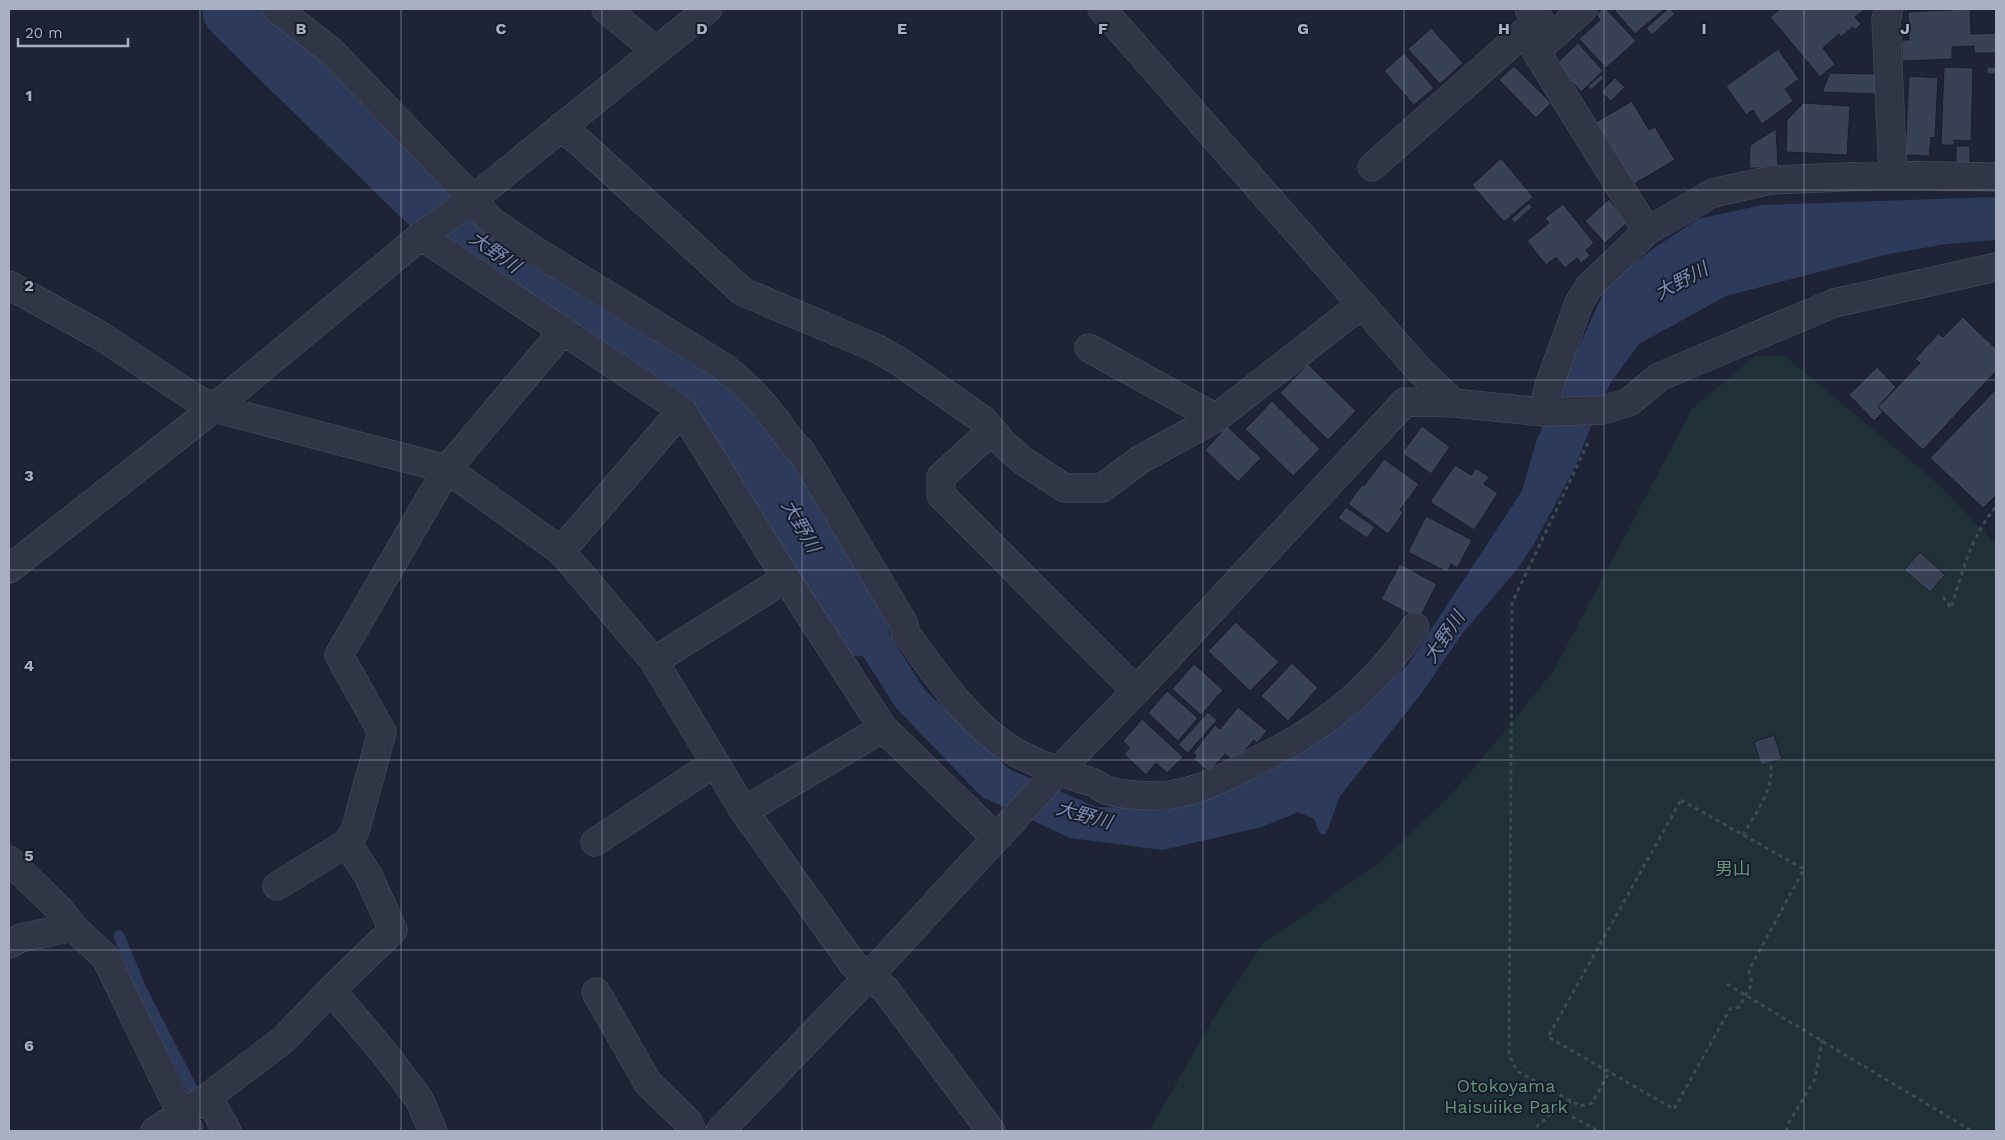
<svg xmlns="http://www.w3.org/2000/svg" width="2005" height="1140" font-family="'Work Sans','Noto Sans JP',sans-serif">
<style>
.green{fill:#203037}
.water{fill:#2e3a5c}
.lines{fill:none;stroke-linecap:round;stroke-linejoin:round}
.stream{stroke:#2e3a5c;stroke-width:11}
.river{stroke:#2e3a5c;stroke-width:66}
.building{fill:#394157;stroke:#191e2c}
.minor-casing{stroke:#4c5162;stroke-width:29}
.path{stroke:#3a4c51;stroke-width:3;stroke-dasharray:4 4;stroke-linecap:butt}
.minor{stroke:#313646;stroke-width:28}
.grid{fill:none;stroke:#aab0c4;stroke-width:1;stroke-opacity:0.55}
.labels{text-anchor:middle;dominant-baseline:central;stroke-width:4;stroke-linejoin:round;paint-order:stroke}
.park-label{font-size:18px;fill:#629475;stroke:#171c2a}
.water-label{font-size:19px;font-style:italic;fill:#7989b2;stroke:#171c2a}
.grid-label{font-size:16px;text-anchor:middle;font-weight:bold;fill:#aab0c4;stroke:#171c2a;stroke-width:4;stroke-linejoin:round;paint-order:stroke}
</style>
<rect width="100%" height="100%" fill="#1e2436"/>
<path class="green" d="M1755 356H1785L1938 484 1996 544V1131H1149L1209 1026 1263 943 1378 864 1448 798 1507 729 1554 670 1692 409Z"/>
<path class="water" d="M1996 197V240L1946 244 1889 254 1726 296 1639 344 1611 382 1590 429 1575 467 1534 544 1518 568 1462 634 1421 694 1340 796 1326 834H1320L1314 819 1298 812 1262 827 1163 850 1070 838 982 797 896 708 802 560 822 530 925 690 1009 769 1096 807 1146 808 1206 796 1264 774 1359 706 1407 666 1522 491 1537 439 1606 287 1651 250 1698 219 1762 205Z"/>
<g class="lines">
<path class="stream" d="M119 936 141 989 200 1104"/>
<path class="river" d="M235 9 457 226 584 316 702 385 746 432 857 623"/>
</g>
<path class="building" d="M1602 9H1606L1636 41 1606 68 1579 39 1600 20 1596 15Z
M1617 9H1664L1635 34 1615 11Z
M1668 9H1670L1675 14 1652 35 1646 28Z
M1780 9H1865L1855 17 1861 24 1855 30 1853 27 1841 37 1839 34 1823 48 1835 64 1820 77 1770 17Z
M1901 9H1928L1905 11Z
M1970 9 1971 34 1996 33V53H1974V46L1952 47V59L1902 61V40H1909L1908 12Z
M1431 28 1463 63 1440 84 1408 49Z
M1578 43 1603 71 1581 92 1556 64Z
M1778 49 1799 79 1785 89 1793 101 1762 124 1753 110 1746 115 1726 86Z
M1404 53 1434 88 1414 105 1384 71Z
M1514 66 1551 103 1536 118 1499 80Z
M1944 67 1973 68 1971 141 1954 140V145H1941Z
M1987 67H1996V74H1987Z
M1830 73 1877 74 1876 94 1822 92Z
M1601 75 1604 78 1591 90 1588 86Z
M1909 76 1938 78 1935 138 1931 137 1929 156 1905 155Z
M1615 78 1625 87 1611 101 1601 92Z
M1632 101 1649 130 1655 127 1675 160 1632 185 1596 122Z
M1803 103 1850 106 1847 155 1786 152 1787 120Z
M1776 129 1778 168H1749L1750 145Z
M1956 146H1970V166H1956Z
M1501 158 1533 197 1504 222 1472 185Z
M1609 199 1627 223 1605 243 1585 221Z
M1529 203 1532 207 1515 223 1511 219Z
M1563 204 1594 243 1586 250 1590 256 1581 263 1577 258 1565 268 1556 257 1546 265 1527 241 1549 223 1545 218Z
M1963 317 1996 349V371L1923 450 1878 407 1920 363 1915 359 1938 334 1943 337Z
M1308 364 1356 411 1328 440 1280 393Z
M1877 367 1896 387 1878 407 1883 412 1874 421 1849 395Z
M1996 389V495L1983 508 1930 458Z
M1272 401 1320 449 1293 476 1245 429Z
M1227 426 1261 458 1238 482 1205 450Z
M1422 426 1450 447 1431 474 1402 453Z
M1384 459 1419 484 1400 510 1403 513 1388 534 1348 504 1362 485 1364 486Z
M1455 465 1471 475 1476 468 1489 477 1484 484 1498 493 1474 530 1430 502Z
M1346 507 1375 527 1367 538 1338 518Z
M1426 516 1472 540 1457 568 1451 564 1447 572 1408 552Z
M1920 552 1945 575 1930 592 1904 570Z
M1400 564 1437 584 1419 619 1381 599Z
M1236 622 1279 662 1250 691 1208 651Z
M1292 663 1318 688 1288 721 1261 696Z
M1194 664 1223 690 1201 715 1172 689Z
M1167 691 1198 718 1178 741 1148 713Z
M1238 707 1267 731 1257 743 1254 740 1235 762 1225 754 1209 772 1193 759 1196 755 1193 753 1215 725 1220 729Z
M1208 712 1217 720 1188 753 1178 745Z
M1142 719 1183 757 1167 773 1156 763 1146 775 1124 754 1130 748 1123 741Z
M1774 735 1782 759 1761 765 1754 742Z"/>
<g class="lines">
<g class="minor-casing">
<path id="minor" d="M277 9 332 52 473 199 490 220 526 245 722 366C742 381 759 398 774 418 783 429 790 443 801 451L904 624 905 632C936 674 970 727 1017 753 1041 766 1066 774 1091 782 1097 783 1099 787 1104 789 1117 795 1153 797 1168 795 1203 791 1231 774 1262 758 1325 728 1376 685 1415 627
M606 9 656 51
M1102 9 1421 372 1454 403
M1529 9 1539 19 1536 51 1647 231
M1889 9 1886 19 1893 175
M1536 51 1583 9
M561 127 583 145 743 292 876 348 900 362 983 420 1004 444 1023 461 1065 488H1102L1141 459 1216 418 1362 304
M1372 167 1539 19
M421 236 682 410 786 578 883 728 984 826 999 836
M9 285 101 336 193 397 214 408 447 469 561 551 654 661 744 811 853 964 885 989 991 1131
M1089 348 1216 418
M1543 412 1549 386 1579 303 1588 288 1647 231 1713 193 1771 180 1893 175 1996 177
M992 430 941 477V495L1136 691
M561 551 682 410
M9 569 214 408 421 236 473 199 708 9
M654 661 786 578
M744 811 883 728
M595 842 715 763
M9 860 60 910 73 927 106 958 189 1130
M277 886 347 843 355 831 382 732 339 655 447 469 564 330
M9 944 21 938 73 927
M331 990 385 1054 419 1099 433 1131
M596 992 648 1083 688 1122 692 1131
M208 1097 227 1131
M155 1131 208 1097 284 1039 331 990 393 930 368 875 347 843
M720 1131 868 977 1058 771 1136 691 1405 402 1454 403 1543 412 1603 410 1629 402 1659 377 1834 303 1996 267"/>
</g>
<path class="path" d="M1588 443 1512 603 1509 1055 1517 1071 1580 1106 1592 1103 1609 1072
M1943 597 1951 608C1962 574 1971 535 1996 507
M1681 800 1804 869 1749 970 1752 984 1739 1007 1730 1009 1674 1109 1548 1037Z
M1743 835C1755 814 1774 789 1771 765
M1727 984 1972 1131
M1558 1109 1595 1129 1594 1131
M1536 1127 1554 1111 1571 1101
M1786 1131 1788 1124 1815 1079 1822 1040"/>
<use href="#minor" class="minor"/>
</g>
<path class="grid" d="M200 9V1131M401 9V1131M602 9V1131M802 9V1131M1002 9V1131M1203 9V1131M1404 9V1131M1604 9V1131M1804 9V1131M9 190H1996M9 380H1996M9 570H1996M9 760H1996M9 950H1996"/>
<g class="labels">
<g class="park-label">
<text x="1733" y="868">男山</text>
<text x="1506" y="1085">Otokoyama<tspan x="1506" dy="21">Haisuiike Park</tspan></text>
</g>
<g class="water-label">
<text transform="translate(495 252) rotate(35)">大野川</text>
<text transform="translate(1681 281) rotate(-28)">大野川</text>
<text transform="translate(801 526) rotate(60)">大野川</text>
<text transform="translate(1444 637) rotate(-56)">大野川</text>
<text transform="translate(1084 815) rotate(16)">大野川</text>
</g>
</g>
<g class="grid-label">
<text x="301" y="34">B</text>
<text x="501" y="34">C</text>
<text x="702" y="34">D</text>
<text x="902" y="34">E</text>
<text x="1103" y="34">F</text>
<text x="1303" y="34">G</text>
<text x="1504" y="34">H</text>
<text x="1704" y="34">I</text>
<text x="1905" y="34">J</text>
<text x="29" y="101">1</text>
<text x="29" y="291">2</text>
<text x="29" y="481">3</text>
<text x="29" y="671">4</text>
<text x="29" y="861">5</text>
<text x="29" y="1051">6</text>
</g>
<rect width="2005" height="1140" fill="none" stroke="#aab0c4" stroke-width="20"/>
<path d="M18 38v8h110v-8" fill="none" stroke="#aab0c4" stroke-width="2.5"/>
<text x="25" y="38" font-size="15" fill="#aab0c4" stroke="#171c2a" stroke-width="4" paint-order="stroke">20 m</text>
</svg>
